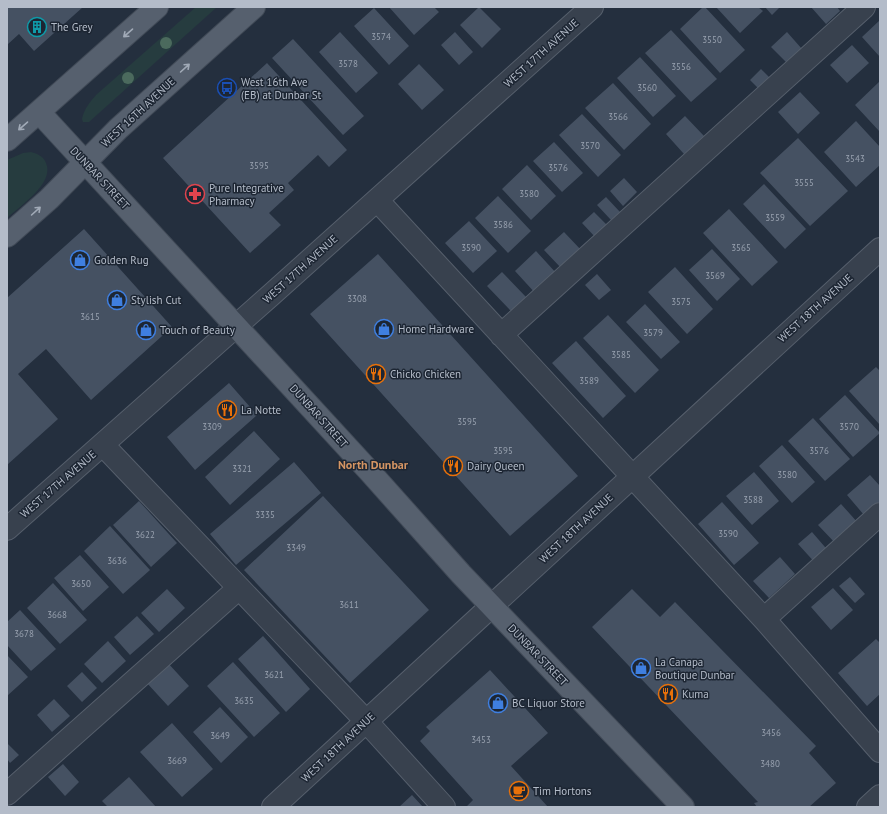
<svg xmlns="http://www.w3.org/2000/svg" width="887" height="814" font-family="'PT Sans',sans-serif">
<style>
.green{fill:#263c3f}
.building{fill:#455162}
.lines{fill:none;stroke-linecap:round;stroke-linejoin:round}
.minor-casing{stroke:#565f6c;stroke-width:24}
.major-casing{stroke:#414a57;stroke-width:24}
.minor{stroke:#38414e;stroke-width:22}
.major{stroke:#56606e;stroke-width:22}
.tree{fill:#4b6a5d}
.oneway{stroke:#a1aab7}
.labels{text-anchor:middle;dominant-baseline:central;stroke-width:3;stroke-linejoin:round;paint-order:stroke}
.number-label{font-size:9px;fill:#98a1af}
.poi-label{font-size:11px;fill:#b4bcc9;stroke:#1d2633;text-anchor:start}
.street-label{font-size:11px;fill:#b4bcc9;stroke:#1d2633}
.neighbourhood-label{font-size:12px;font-weight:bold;fill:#d59563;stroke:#1d2633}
</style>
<rect width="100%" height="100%" fill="#242f3e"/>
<path class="green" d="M196 7H217L89 122H83L82 119C84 109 90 102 96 95Z
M31 152C38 154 43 156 46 163 55 183 20 206 7 218V160L23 153Z"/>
<path class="building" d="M7 7H83L34 51 19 34 7 45Z
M389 7H434L439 12 414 35Z
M479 7 501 29 482 48 460 25Z
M703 7H705L745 50 720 73 680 29Z
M716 7H758L763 11 740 33Z
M765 7H780L772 15Z
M811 7H837L840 11 826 24Z
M374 8 409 46 389 65 354 26Z
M880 20V57L862 37Z
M671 30 717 79 691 102 645 53Z
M340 32 378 73 356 93 319 52Z
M455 32 473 52 459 65 441 45Z
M787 32 802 49 787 63 771 47Z
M293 39 364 116 343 135 272 58Z
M852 45 869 63 847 83 830 65Z
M640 57 676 96 653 117 617 78Z
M267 63 347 150 329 167 318 155 288 183 294 190 269 213 281 225 250 253 163 158Z
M419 64 444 90 422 110 398 84Z
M761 69 770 78 759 89 750 80Z
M880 81V132L855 105Z
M613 83 651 124 624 150 585 108Z
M800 92 820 113 798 134 778 112Z
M582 114 621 155 598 177 559 135Z
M685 116 704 136 684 154 666 134Z
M856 121 880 147V165L856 187 824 152Z
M798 138 848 191 810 226 760 173Z
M554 142 583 173 562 192 533 161Z
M527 165 556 196 531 220 502 189Z
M624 178 637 192 623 206 610 191Z
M764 184 806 229 785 249 743 204Z
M498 196 531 231 508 253 475 218Z
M606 197 620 212 611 220 597 205Z
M729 209 778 262 752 286 703 233Z
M594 212 608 226 596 238 582 223Z
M469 221 497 251 473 273 445 243Z
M84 229 172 327 91 400 46 349 18 374 58 419 7 465V298Z
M564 232 582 251 562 269 544 250Z
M712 249 740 279 717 301 689 270Z
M536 251 557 274 536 294 515 271Z
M378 254 578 476 510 536 310 314Z
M675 267 713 309 687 334 648 292Z
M502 272 526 297 511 311 487 286Z
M597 274 611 290 599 300 585 285Z
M645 304 680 342 661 359 626 322Z
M608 315 659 370 635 393 583 338Z
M576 341 626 396 603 418 552 363Z
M876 367 880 371V425L849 391Z
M229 383 257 415 195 470 167 437Z
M845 395 880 433 853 457 819 419Z
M813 418 850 459 825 481 788 441Z
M254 431 280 459 230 505 205 477Z
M782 445 815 482 792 503 759 466Z
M294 462 321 493 236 565 210 534Z
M754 472 779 501 752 525 726 496Z
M870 475 880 486V501L864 515 847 495Z
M323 496 429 610 350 683 244 570Z
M139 501 177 543 151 567 113 525Z
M722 502 759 543 734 565 698 524Z
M841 504 859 524 837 545 818 525Z
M110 526 150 570 123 594 84 551Z
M812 532 831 554 818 566 798 544Z
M80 555 109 587 83 611 54 578Z
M780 557 795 574 769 598 753 581Z
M850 577 865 594 855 603 839 586Z
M53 583 87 620 60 644 27 608Z
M833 588 853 610 831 630 811 607Z
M167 589 185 608 159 632 141 613Z
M632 589 660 617 675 602 816 746 809 753 836 783 809 807H757L754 803 758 802 592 627Z
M20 610 56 649 31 671 7 645V622Z
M137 616 154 634 130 655 114 637Z
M263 636 310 689 286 712 238 659Z
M876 639 880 643V694L867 706 838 673Z
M108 641 126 661 102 683 84 664Z
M7 655 28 677 7 696Z
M167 662 189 686 168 706 146 682Z
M233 662 280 713 254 737 207 686Z
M490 670 548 733 511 766 548 807H466L473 800 420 741 430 731 426 727Z
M82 672 97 688 82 702 67 686Z
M54 699 70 716 52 732 37 715Z
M220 707 248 737 221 763 193 732Z
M172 723 213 769 182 797 140 752Z
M7 743 19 755 10 763 7 759Z
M63 764 79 782 65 796 48 777Z
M129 777 156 807H108L102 801Z
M412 795 423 807H399Z"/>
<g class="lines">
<g class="minor-casing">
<path id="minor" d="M377 200 764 619 880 751
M501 335 864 7
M103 445 366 721 444 807
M7 529 271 295 592 7
M764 619 880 514
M7 794 239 588
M273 807 880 249
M868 807 880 796"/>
</g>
<g class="major-casing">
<path id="major" d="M39 112 370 472 461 574 683 807
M7 140 157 7
M7 236 49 199 118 129 254 7"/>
</g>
<use href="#minor" class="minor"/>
<use href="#major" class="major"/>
</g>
<g class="tree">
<circle cx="166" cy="43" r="6"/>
<circle cx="128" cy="78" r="6"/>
</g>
<defs><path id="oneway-shaft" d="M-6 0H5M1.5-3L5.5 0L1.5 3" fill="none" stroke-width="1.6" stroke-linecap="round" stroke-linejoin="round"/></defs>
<g class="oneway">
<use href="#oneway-shaft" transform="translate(128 33) rotate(139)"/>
<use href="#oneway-shaft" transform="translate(185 68) rotate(-42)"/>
<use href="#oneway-shaft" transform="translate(23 126) rotate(139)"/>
<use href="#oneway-shaft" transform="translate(36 211) rotate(-42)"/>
</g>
<defs>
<g id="building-ring" transform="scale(1)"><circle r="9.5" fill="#1d2633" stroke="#0f9aa8" stroke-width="1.5"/><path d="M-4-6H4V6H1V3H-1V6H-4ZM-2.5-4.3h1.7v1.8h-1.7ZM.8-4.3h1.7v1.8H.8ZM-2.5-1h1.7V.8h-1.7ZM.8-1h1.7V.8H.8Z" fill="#0f9aa8"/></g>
<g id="bus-ring" transform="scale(1)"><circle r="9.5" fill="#1d2633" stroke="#1a4fb4" stroke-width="1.5"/><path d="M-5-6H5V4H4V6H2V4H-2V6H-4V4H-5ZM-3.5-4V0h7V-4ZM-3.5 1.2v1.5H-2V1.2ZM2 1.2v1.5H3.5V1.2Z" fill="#1a4fb4"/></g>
<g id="pharmacy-ring" transform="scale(1)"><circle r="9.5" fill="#1d2633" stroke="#e0444e" stroke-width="1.5"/><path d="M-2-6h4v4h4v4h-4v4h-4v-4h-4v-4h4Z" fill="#e0444e"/></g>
<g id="shop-ring" transform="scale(1)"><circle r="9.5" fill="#1d2633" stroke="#3f7fe0" stroke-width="1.5"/><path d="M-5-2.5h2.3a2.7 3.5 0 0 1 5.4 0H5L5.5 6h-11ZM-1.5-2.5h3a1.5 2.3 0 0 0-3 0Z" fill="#3f7fe0"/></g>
<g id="restaurant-ring" transform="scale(1)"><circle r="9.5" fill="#1d2633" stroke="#e8710a" stroke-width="1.5"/><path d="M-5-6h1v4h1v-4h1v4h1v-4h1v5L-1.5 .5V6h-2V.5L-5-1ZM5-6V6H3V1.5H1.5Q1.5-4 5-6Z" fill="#e8710a"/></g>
<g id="cafe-ring" transform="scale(1)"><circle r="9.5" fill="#1d2633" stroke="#e8710a" stroke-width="1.5"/><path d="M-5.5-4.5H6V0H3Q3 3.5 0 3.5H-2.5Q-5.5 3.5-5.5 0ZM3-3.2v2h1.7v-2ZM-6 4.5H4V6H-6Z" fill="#e8710a"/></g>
</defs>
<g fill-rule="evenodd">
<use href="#building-ring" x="37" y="27"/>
<use href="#bus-ring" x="227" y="88"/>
<use href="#pharmacy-ring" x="195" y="194"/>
<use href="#shop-ring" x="80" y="260"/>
<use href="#shop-ring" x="117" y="300"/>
<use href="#shop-ring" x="384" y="329"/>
<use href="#shop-ring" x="146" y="330"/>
<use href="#restaurant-ring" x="376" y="374"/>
<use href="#restaurant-ring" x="227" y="410"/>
<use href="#restaurant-ring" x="453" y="466"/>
<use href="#shop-ring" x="641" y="668"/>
<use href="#restaurant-ring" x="668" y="694"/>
<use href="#shop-ring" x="498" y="703"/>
<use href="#cafe-ring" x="519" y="791"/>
</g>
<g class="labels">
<g class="number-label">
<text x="381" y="36">3574</text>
<text x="712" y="39">3550</text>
<text x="348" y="63">3578</text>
<text x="681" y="66">3556</text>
<text x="647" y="87">3560</text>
<text x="618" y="116">3566</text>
<text x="590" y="145">3570</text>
<text x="855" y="158">3543</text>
<text x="259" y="165">3595</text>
<text x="558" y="167">3576</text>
<text x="804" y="182">3555</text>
<text x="529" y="193">3580</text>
<text x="775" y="217">3559</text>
<text x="503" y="224">3586</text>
<text x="471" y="247">3590</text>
<text x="741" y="247">3565</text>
<text x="715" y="275">3569</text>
<text x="357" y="298">3308</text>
<text x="681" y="301">3575</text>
<text x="90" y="316">3615</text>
<text x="653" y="332">3579</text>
<text x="621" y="354">3585</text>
<text x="589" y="380">3589</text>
<text x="467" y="421">3595</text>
<text x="212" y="426">3309</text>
<text x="849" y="426">3570</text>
<text x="503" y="450">3595</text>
<text x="819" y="450">3576</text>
<text x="242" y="468">3321</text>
<text x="787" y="474">3580</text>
<text x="753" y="499">3588</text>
<text x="265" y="514">3335</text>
<text x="728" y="533">3590</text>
<text x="145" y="534">3622</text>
<text x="296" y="547">3349</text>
<text x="117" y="560">3636</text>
<text x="81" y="583">3650</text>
<text x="349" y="604">3611</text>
<text x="57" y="614">3668</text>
<text x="24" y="633">3678</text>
<text x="274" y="674">3621</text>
<text x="244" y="700">3635</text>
<text x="771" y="732">3456</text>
<text x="220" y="735">3649</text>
<text x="481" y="739">3453</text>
<text x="177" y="760">3669</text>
<text x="770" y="763">3480</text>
</g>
<g class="poi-label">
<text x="51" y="27">The Grey</text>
<text x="241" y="82">West 16th Ave<tspan x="241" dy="13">(EB) at Dunbar St</tspan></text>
<text x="209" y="188">Pure Integrative<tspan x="209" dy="13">Pharmacy</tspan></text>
<text x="94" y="260">Golden Rug</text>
<text x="131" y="300">Stylish Cut</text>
<text x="398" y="329">Home Hardware</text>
<text x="160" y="330">Touch of Beauty</text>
<text x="390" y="374">Chicko Chicken</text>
<text x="241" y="410">La Notte</text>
<text x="467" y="466">Dairy Queen</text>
<text x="655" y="662">La Canapa<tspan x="655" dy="13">Boutique Dunbar</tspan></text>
<text x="682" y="694">Kuma</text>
<text x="512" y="703">BC Liquor Store</text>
<text x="533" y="791">Tim Hortons</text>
</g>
<g class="street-label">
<text transform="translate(541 53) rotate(-42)">WEST 17TH AVENUE</text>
<text transform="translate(138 112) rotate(-43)">WEST 16TH AVENUE</text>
<text transform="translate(100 178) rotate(47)">DUNBAR STREET</text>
<text transform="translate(300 269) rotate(-42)">WEST 17TH AVENUE</text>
<text transform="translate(815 308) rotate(-42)">WEST 18TH AVENUE</text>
<text transform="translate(319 416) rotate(48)">DUNBAR STREET</text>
<text transform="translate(58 484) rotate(-41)">WEST 17TH AVENUE</text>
<text transform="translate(576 528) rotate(-43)">WEST 18TH AVENUE</text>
<text transform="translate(538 655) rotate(46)">DUNBAR STREET</text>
<text transform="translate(338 747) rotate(-43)">WEST 18TH AVENUE</text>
</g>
<g class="neighbourhood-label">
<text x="373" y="464">North Dunbar</text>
</g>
</g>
<rect width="887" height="814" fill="none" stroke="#b4bcc9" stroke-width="16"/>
</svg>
